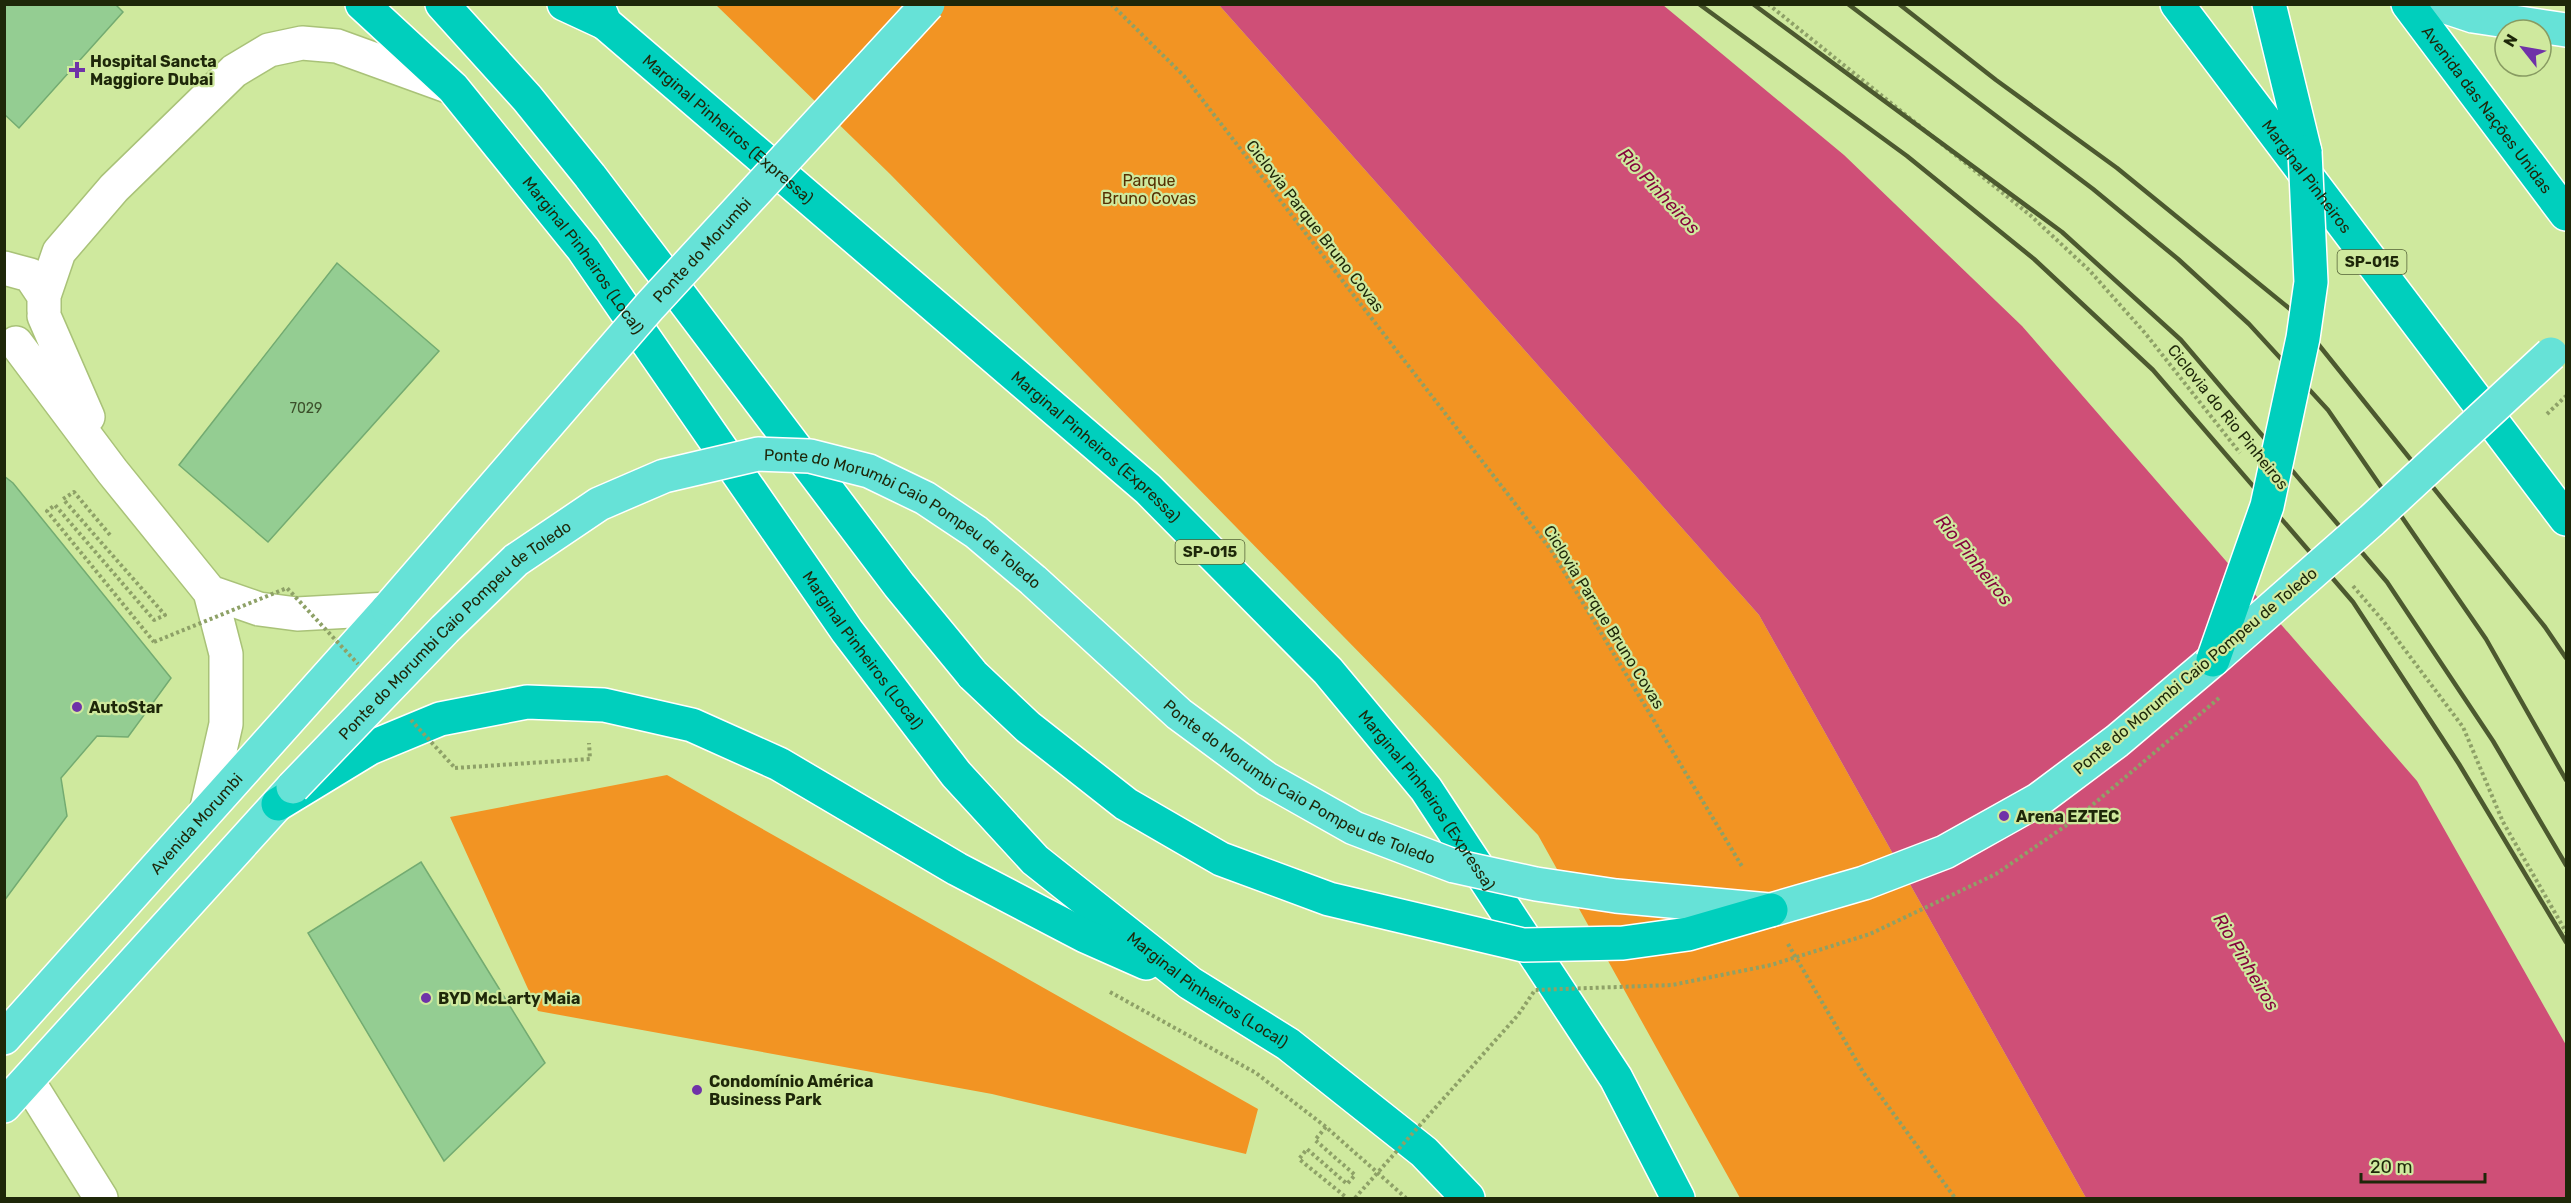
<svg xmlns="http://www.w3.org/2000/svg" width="2571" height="1203" font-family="Rubik,sans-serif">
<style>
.green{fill:#f29423}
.water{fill:#cf4f77}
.building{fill:#94cd92;stroke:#73ab71;stroke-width:1.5}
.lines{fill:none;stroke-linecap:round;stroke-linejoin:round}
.street-casing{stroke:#a9c278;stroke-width:36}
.secondary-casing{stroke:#a9c278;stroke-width:36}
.primary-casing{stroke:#fff;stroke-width:36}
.highway-casing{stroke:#fff;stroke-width:36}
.path{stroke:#8ea167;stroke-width:4;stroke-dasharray:3 3;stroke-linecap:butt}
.street{stroke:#fff;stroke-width:33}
.secondary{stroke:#fff;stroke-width:33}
.primary{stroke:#66e2d7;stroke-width:33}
.highway{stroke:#00cfbd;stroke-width:33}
.rail{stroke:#4c592f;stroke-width:4.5}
.primary-bridge-casing{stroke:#fff;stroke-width:36;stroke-linecap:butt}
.highway-bridge-casing{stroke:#fff;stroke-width:36;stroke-linecap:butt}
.path-bridge{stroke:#8ea167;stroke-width:4;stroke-dasharray:3 3;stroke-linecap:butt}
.primary-bridge{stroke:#66e2d7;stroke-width:33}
.highway-bridge{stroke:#00cfbd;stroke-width:33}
.poi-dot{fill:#6f32a8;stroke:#cfe99e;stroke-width:2}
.labels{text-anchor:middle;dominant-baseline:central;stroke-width:4.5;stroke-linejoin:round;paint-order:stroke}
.number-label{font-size:14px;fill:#3c502b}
.shield{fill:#cfe99e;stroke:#536136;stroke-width:1.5}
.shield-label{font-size:15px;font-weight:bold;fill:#1e2709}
.poi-label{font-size:16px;font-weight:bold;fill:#1e2709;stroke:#cfe99e;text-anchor:start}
.street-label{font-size:16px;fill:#1e2709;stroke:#cfe99e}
.park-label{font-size:16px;fill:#573002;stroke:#cfe99e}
.water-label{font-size:18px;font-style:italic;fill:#84053d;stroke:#cfe99e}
</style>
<rect width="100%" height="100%" fill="#cfe99e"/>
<path class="green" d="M716 5H1219L1759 615 2086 1198H1740L1538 835 890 174Z
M667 775 1258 1109 1246 1154 992 1094 538 1011 450 817Z"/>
<path class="water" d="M1219 5H1663L1844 155 2022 326 2417 781 2566 1045V1198H2086L1759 615Z"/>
<path class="building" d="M4 4H115L123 12 19 128 4 114Z
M337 263 439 351 268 542 179 465Z
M4 476 13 483 171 678 128 737 97 736 61 778 67 816 4 901Z
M421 862 545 1063 444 1161 308 933Z"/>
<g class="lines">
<g class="street-casing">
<path id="street" d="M28 1081 101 1198"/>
</g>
<g class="secondary-casing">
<path id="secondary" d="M4 268 30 275 44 296V311
M44 296 59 252 114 188 234 71 269 50 302 43 337 46 453 88
M44 316 88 417
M16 343 112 471 210 592 226 654V724L206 812
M210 592 259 609 297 614 388 609"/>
</g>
<g class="primary-casing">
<g id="primary">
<path d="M2437 4 2473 16 2566 30"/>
<path d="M1771 910 1864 883 1945 852 2038 800 2117 741 2213 660"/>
<path id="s1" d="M4 1038 388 609"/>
<path d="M4 1106 293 787"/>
</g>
</g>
<g class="highway-casing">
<g id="highway">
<path id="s2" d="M362 4 453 88 583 249 847 631 956 774 1035 860 1190 983 1288 1044 1424 1152 1468 1198"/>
<path d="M442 4 527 98 590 176 899 585 973 675"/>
<path d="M564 4 605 23"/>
<path id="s3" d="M597 4 605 23 1148 489 1328 671 1426 789 1616 1078 1678 1198"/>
<path id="s4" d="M2177 4 2566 519"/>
<path d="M2269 4 2305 152"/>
<path id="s5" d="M2408 4 2566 214"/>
<path d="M278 804 370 748 440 719 527 702 604 705 692 725 779 764 957 869 1085 936 1146 963"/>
</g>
</g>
<path class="path" d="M1111 4 1184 76 1551 550 1743 868
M1768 4 2030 215 2089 270 2145 333 2240 453
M110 535 74 492 63 499 165 615 154 620 55 505 47 511 154 642
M2353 586 2384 622 2463 727 2503 822 2566 932
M455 768 590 759 589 743
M1788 944 1863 1072 1955 1198
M1110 992 1256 1073 1326 1127 1406 1198
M1326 1127 1315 1140 1355 1175 1347 1184 1307 1149 1299 1159 1347 1198"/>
<use href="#street" class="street"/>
<use href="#secondary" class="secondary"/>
<use href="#primary" class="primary"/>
<use href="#highway" class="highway"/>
<path class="rail" d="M1699 4 1907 156 2034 259 2153 370 2353 602 2459 764 2566 942
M1753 4 2062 232 2181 340 2387 582 2493 741 2566 865
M1848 4 2093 189 2178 259 2249 324 2328 410 2486 639 2566 780
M1899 4 1996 80 2117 168 2290 309 2545 627 2566 658"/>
<g class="primary-bridge-casing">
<g id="primary-bridge">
<path id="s6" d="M388 609 650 306 928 4"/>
<path d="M2213 660 2372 520 2551 354"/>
<path id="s7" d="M293 787 445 629 516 560 599 504 664 476 758 454 810 456 869 471 925 498 976 532 1033 580 1179 714 1267 779 1354 828 1454 866 1536 884 1616 896 1769 910"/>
</g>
</g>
<g class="highway-bridge-casing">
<path id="highway-bridge" d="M2213 660 2267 506 2303 338 2311 282 2305 152
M973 675 1028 727 1126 804 1221 859 1329 899 1523 945 1623 943 1688 934 1771 910"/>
</g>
<path class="path-bridge" d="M2547 414 2566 396
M154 642 287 588 358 664
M411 720 455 768
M1355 1198 1518 1015 1535 990 1672 985 1771 965 1870 934 1996 874 2077 818 2219 698"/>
<use href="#primary-bridge" class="primary-bridge"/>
<use href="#highway-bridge" class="highway-bridge"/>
</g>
<g class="poi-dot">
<path d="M74 61h6v6h6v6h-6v6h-6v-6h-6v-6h6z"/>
<circle cx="77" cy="707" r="6"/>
<circle cx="2004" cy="816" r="6"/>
<circle cx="426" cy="998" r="6"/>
<circle cx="697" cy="1090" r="6"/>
</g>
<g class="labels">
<g class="number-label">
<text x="306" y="408">7029</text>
</g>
<g class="shield">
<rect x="2337.5" y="250" width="69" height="24" rx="4.5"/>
<rect x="1175.5" y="540" width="69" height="24" rx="4.5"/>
</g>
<g class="shield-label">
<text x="2372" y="262">SP-015</text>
<text x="1210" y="552">SP-015</text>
</g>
<g class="poi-label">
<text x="90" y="61">Hospital Sancta<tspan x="90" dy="18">Maggiore Dubai</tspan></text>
<text x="89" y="707">AutoStar</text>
<text x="2016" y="816">Arena EZTEC</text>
<text x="438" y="998">BYD McLarty Maia</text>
<text x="709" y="1081">Condomínio América<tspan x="709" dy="18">Business Park</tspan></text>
</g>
<g class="street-label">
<text stroke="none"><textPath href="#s5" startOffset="132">Avenida das Nações Unidas</textPath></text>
<text stroke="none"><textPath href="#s3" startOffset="183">Marginal Pinheiros (Expressa)</textPath></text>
<text stroke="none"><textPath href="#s4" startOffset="216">Marginal Pinheiros</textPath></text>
<text transform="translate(1315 226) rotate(52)">Ciclovia Parque Bruno Covas</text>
<text stroke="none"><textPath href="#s6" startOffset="477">Ponte do Morumbi</textPath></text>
<text stroke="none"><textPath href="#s2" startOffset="336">Marginal Pinheiros (Local)</textPath></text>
<text transform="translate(2228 417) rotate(51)">Ciclovia do Rio Pinheiros</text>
<text stroke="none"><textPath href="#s3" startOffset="669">Marginal Pinheiros (Expressa)</textPath></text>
<text stroke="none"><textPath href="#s7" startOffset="748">Ponte do Morumbi Caio Pompeu de Toledo</textPath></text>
<text transform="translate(1604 617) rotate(58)">Ciclovia Parque Bruno Covas</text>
<text stroke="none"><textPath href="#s7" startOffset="226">Ponte do Morumbi Caio Pompeu de Toledo</textPath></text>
<text stroke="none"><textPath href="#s2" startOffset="820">Marginal Pinheiros (Local)</textPath></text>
<text transform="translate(2195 671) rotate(-40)">Ponte do Morumbi Caio Pompeu de Toledo</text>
<text stroke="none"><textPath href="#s7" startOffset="1234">Ponte do Morumbi Caio Pompeu de Toledo</textPath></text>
<text stroke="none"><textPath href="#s3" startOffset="1155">Marginal Pinheiros (Expressa)</textPath></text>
<text stroke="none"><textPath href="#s1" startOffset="288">Avenida Morumbi</textPath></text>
<text stroke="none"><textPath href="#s2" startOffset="1308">Marginal Pinheiros (Local)</textPath></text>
</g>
<g class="park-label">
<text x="1149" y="180">Parque<tspan x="1149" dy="18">Bruno Covas</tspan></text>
</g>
<g class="water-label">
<text transform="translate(1659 191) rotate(47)">Rio Pinheiros</text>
<text transform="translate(1974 560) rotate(51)">Rio Pinheiros</text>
<text transform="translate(2246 962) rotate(59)">Rio Pinheiros</text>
</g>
</g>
<rect width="2571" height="1203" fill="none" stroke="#1e2709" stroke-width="12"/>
<g transform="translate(2523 48) rotate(301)"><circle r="28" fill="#cfe99e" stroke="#889b62" stroke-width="1.5"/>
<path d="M0-4.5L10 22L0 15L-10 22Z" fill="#6f32a8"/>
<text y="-9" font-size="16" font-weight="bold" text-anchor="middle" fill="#1e2709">N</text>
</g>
<path d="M2361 1173v9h124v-9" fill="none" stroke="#1e2709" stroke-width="3"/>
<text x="2370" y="1173" font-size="18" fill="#1e2709" stroke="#cfe99e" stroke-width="4.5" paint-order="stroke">20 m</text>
</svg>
